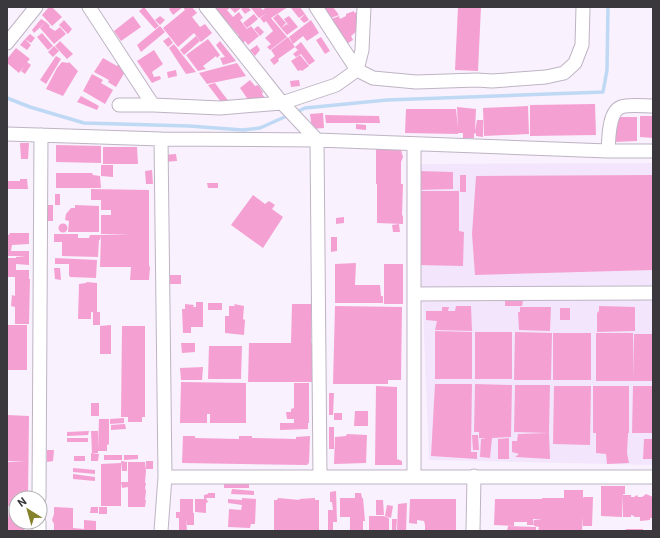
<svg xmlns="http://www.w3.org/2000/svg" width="660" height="538" font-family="Roboto,sans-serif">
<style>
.built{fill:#f3e6fc}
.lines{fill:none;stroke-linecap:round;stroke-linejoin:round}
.stream{stroke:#bfd9f5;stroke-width:3.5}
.building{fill:#f5a0d2}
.street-casing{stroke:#beb4c4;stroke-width:15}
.street{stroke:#fff;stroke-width:13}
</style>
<rect width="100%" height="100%" fill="#f9f1fe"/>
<path class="built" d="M653 163V465L429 460 423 309 416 236 418 164Z"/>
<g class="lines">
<path class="stream" d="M7 98 30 107 84 123 189 126 243 130 260 128 289 115
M295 113 305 108 387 100 603 92 607 70 608 7"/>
</g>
<path class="building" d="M49 7H52L62 17 52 26 42 15Z
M144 7 159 26 155 29 139 11Z
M171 7H183L173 15 169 9Z
M183 7H192L197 13 192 17 200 27 205 24 212 33 201 42 194 33 178 47 163 28 185 10Z
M214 7H242L235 13 230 8 227 10 233 17 239 12 243 18 240 20 247 29 251 26 259 36 248 45 245 41 243 43 237 37 239 36Z
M243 7H248L251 10 245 14 241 9Z
M250 7H260L263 10 266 7H288L271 18 287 37 270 50 267 47 271 44 265 38 273 31 266 21 264 23 260 18 267 13 259 18Z
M300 7 305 14 299 18 291 8Z
M320 7H333L339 15 328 19Z
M458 7H481L478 71 455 70Z
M354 11V13L356 12V32L351 36 353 40 345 45 329 20 339 16 340 19 346 16V14Z
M254 14 258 19 247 28 243 23Z
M278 14 286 23 281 28 273 18Z
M305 14 309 20 304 23 300 19Z
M133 16 141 27 121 41 114 31Z
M160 16 165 20 160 25 155 20Z
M289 16 298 27 287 35 281 28 287 24 289 26 284 19Z
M41 19 46 22 34 33 32 30Z
M64 20 72 29 68 34 59 25Z
M311 20 319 33 307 41 303 36 293 44 289 37Z
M46 22 50 26 49 27 55 31 60 27 66 34 54 44 40 28Z
M160 26 165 32 141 52 137 45Z
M258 26 264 32 260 36 254 29Z
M42 33 53 46 48 50 37 37Z
M30 34 35 38 31 43 25 39Z
M196 36 200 41 184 55 180 50Z
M169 37 173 43 168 47 163 41Z
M288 37 295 47 278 59 279 61 274 65 270 60 275 56 271 50Z
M321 37 330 51 325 54 316 40Z
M25 39 31 45 27 50 20 45Z
M208 39 220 55 217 58 216 56 203 66 206 69 198 71 186 55Z
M60 41 73 54 67 59 55 46Z
M220 41 236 61 223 65 220 58 225 57 216 45Z
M301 42 315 61 309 65 301 54 296 57 293 54 298 50 295 47Z
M174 44 184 57 196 72 186 74 169 48Z
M257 45 260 50 255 56 250 50Z
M54 46 59 51 53 57 48 52Z
M16 48 30 59 27 62 31 65 25 74 21 71 24 66 19 73 7 63V59Z
M154 50 163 64 152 72 154 77 160 76 161 79 152 83 137 61Z
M300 55 309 66 302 71 301 70 298 71 291 61Z
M56 56 61 59 46 84 40 80Z
M103 58 117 66 120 62 126 70 116 87 108 82 109 80 94 72Z
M62 62 68 63 69 62 78 71 63 96 46 89 57 68Z
M237 63 246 76 207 84 199 73Z
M176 70 177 76 168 78 167 72Z
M92 74 103 80 101 83 113 90 105 104 83 91Z
M250 80 255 86 258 85 263 92 262 94 265 98 257 103 254 99 249 101 240 88Z
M299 80 300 86 291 87 290 81Z
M215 83 223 94 231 104 224 106 208 85Z
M81 96 99 106 97 110 77 102Z
M595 104 596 135 530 136V105Z
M528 106 529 134 484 136 483 108Z
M457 107 476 109 475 131 477 120H483V137L476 136V133L474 134V138H463V133H458V134L405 133 406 109H456L458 128Z
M323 113 324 128 312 129 310 114Z
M325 115 379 116 380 123H326Z
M640 116H653V138L640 137Z
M614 117H637V141L614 142Z
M356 124 366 125V130L356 129Z
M20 143H29L28 159H21Z
M56 145 101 146V163L56 162Z
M376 146H396L401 150 403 157 401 162V184H376Z
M103 147H137L138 164H103Z
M176 154 177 161 164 162V155Z
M101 165H113V177L101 176Z
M152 170 153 184H146L145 171Z
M417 171 453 172V189L417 190Z
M56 173H92L93 175 100 176 101 188H56Z
M460 175H466V192H460Z
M653 175V270L475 275 472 234 476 176Z
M20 179H27L28 189H7V181H20Z
M207 183H218V188H208Z
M377 184H403L402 215 403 216V224L377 223Z
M91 189 149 190V266L150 267 149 280H130L131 267H100L101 235H131L101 234V215H111V210H101V200H91Z
M416 191H459V231L464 232 463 266 417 265Z
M55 194H60V205H55Z
M253 195 265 204 269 201 275 205 272 209 283 217 263 248 231 225Z
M48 205H53V221H48Z
M75 205 99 206V232H68L69 221 65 220 66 214 71 208H75Z
M344 217V223L336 224V218Z
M58.5 228a4.5 4.5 0 1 1 9 0a4.5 4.5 0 1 1-9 0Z
M399 224 400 232H393L392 225Z
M10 233H29V244L12 245 11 251H29V265L16 264V270H29V279H23H30L29 324H15V307L11 306 12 295 15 296V277H7V258H16V257L26 256H7V235H9Z
M54 234H78V238H89L90 235H101L100 240H99L98 257 62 256V242H54Z
M331 237H337V251L331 252Z
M55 258 97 260 96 278 70 277 69 275V264H55Z
M356 263 355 285H380L381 296H383V303H335V264Z
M384 264H403V304H384Z
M54 268H60L61 280 55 279Z
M169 275H181V284H169Z
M87 282 97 283V312H100V325H93V312H91V319H78L79 284 86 283Z
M505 301H523L522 306H505Z
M196 302H203V327H191V333H183L182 309H185V304L194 305 193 307H196Z
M208 303H222V310H208Z
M234 304 244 306 243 319 245 320 244 335 225 333V316H229V306H235Z
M292 304H311V343H314L313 382H248L249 343H291Z
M335 306 402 307 401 380H388V384H333Z
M456 306H471L472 331 435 330 437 321 426 320V311H442V307H449L448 311H455Z
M599 306 635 307V331L597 332V313L599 311Z
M520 307H551L550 331 519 330 518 312H520Z
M560 308H570V320H560Z
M7 325H27V370H7Z
M111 325V354H100V326Z
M122 326H145V417H142V422H128V417H121Z
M435 331 472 332V379H435Z
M475 332H512V379H475Z
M515 332 552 333 551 380H514Z
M553 333H591V380H553Z
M596 333H633V377L634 334H653V381H596Z
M181 343H195V352L182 353Z
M209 346H242L241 379H208Z
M203 367 202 380H181L180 368Z
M181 382 246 383V423H210V414H207V423H180Z
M294 383H309V423H308V429L280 430V423H294V419H287L286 412H291V409L294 408Z
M435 384H472L471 452H477V459L431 456Z
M475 384 512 385 511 437 492 438 490 458 480 457 481 439 486 438H479V432H474Z
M515 385H550L549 433 514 432Z
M376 386 397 387V459L402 461V465H375Z
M554 386H591L590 445 553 444Z
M593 386H629V433H628L627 453 629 463 607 464 606 454 596 453V433H593Z
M633 386H653V433H632Z
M329 393H334L333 415H329Z
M91 403H99V416H91Z
M355 411H368V426H354Z
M334 413H342V420H334Z
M7 415 29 416 28 498H16V506H8L7 462 26 461H7Z
M124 418V423L110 424V419Z
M99 419H109V444L107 445V451H98V453H92L91 431H98V449Z
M125 424 126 429 111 430V425Z
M329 427H334V449H329Z
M89 431 88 435 67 436V432Z
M549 433 550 459 515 457 519 454 512 452V441H517L518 434Z
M347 434 367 435 366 463 334 464 335 437 346 436Z
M472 435H478L479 450H473Z
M183 436H195V438L239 439V436H252V438L296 439V437L310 436 309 463 307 465 182 463Z
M67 438H88V442H67Z
M509 438V459H498V439Z
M644 439H653V459H643Z
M47 450H54L53 461 47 462Z
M91 453 99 454 98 461H91Z
M104 455H122V460H104Z
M124 455H138V459L124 460Z
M74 456H85V461H74Z
M121 461 127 462V471H122Z
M146 461H153V469H146Z
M128 462H145L146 471 145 482 146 484 145 488 146 491 145 500H146L145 507H128V487L122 488 121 482H128Z
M121 463V506H101V464Z
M73 468 95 470V474L73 472Z
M73 474 95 477V481L73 479Z
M224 483 249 484V488H224Z
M601 486H625V494H623L622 517 601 516Z
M232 489 254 491V495L231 494Z
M564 490H583V498L584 497H593L592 526H583V517L582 531H538L539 527 534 526V520L542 519V506V519H533L534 525H527V522H514V526L494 525 495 499H542V498H564Z
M336 491 337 522H333V531H328V510H334H333L332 502H330V492Z
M208 493H215V498H206L208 502 206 503V513L195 512V499H204V495L208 494Z
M355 493H361L362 498H363L365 521H363V531H350V517H340V498H355Z
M646 494 653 497V518H650V520L640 521V517H634V516L631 515V517H623V495H631V497H634L637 495 638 497H642Z
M242 498 256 499 255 524H251L250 528 228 527 229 509 241 510 242 505 228 503V499L242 500Z
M278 498 300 500 299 499 315 498V500H319V531H274V500H277Z
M180 499H193V513H194V525H187L186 518 187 531H179V518H176V512H180Z
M410 499H456V531H425V525L424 521 417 520V524L409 523Z
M376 500H383L384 515H376Z
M407 503 406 531H397L398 504Z
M387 505 393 506 391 518 385 516Z
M54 507 73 508V528L84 529V520L96 521V531H54V524L52 520 54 514Z
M91 507H98V513H90Z
M99 507H107V514H99Z
M9 508 16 509V522H25L24 531H7Z
M369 516H384L389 518V531H369Z
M392 519H397L396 531H392Z
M508 526 536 527V531H507Z
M626 529H643V531H625Z"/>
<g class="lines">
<g class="street-casing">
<path id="street" d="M89 7 153 105
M206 7 282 103 317 140 320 477
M316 7 357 70 373 78 416 82 477 80 492 81 546 77 564 73 575 63 582 45 583 7
M7 43 36 7
M119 105H153L220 108 282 103 336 85 357 70 362 50 364 7
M7 134 161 139 317 140 608 151H653
M414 144V477
M608 151C609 139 608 112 621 107 628 104 645 106 653 106
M414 294 653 293
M165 477H653
M39 498 41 135
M39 531V522
M161 531 165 477 161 139
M473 531 474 476"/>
</g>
<use href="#street" class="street"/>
</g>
<rect width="660" height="538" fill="none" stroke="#3a373d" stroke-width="16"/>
<g transform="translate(28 510) rotate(323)"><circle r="19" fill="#ffffff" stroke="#b0afb1"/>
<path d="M0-3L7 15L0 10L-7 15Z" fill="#84812a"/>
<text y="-6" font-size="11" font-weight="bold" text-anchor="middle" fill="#3a373d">N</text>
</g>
</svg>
